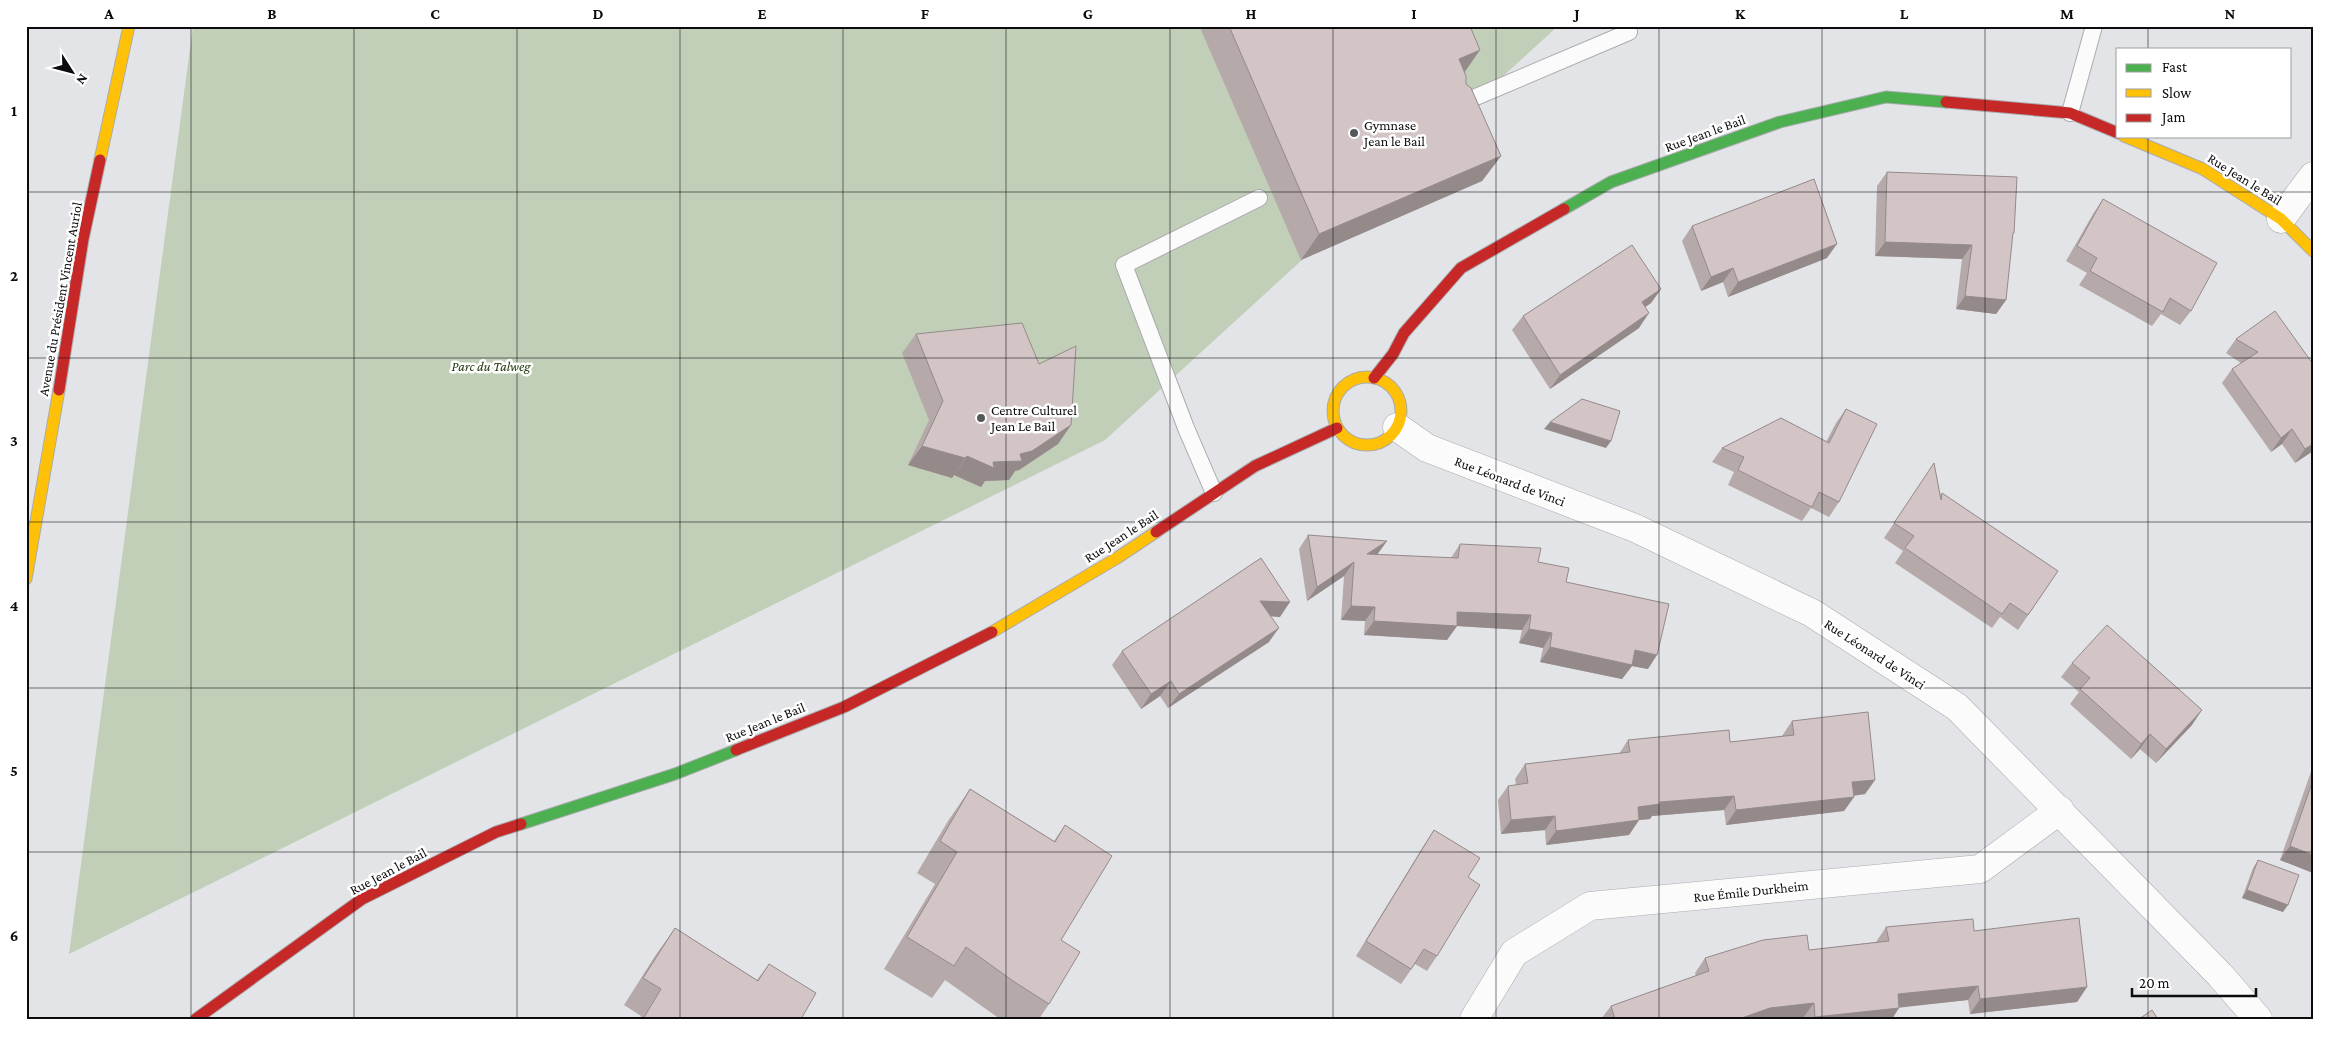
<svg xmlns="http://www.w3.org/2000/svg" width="2339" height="1045" font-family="'Crimson Pro',serif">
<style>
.green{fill:#c1cfb9}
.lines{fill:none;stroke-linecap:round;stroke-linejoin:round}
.lane-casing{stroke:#aaabad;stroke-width:18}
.street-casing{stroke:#aaabad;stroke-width:29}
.fast-casing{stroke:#aaabad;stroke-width:13}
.slow-casing{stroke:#aaabad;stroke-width:13}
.jam-casing{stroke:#aaabad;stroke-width:13}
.lane{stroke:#fbfbfb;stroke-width:16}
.street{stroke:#fbfbfb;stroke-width:28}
.fast{stroke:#4caf50;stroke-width:11}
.slow{stroke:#ffc107;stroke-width:11}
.jam{stroke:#c62828;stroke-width:11}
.wall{fill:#b5a9a9}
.shaded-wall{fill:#948a8a}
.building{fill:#d3c5c5;stroke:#948a8a}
.grid{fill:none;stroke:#0c0c0e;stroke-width:1;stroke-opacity:0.55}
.poi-dot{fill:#57585a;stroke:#fff;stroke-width:2}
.labels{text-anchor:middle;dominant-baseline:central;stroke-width:5;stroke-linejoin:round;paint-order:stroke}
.poi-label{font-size:14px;fill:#0c0c0e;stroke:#fff;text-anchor:start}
.street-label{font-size:14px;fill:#0c0c0e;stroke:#fff}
.park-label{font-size:14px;font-style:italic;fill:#22380a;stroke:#fff}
.neatline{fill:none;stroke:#0c0c0e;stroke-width:2}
.grid-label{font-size:16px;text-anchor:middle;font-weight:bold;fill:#0c0c0e}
</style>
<rect width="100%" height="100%" fill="#e3e4e7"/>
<path class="green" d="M193 26H1558L1105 440 69 954Z"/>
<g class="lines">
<g class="lane-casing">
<path id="lane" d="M1457 105 1629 32
M2070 113 2094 26
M1214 493 1186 428 1124 265 1259 198"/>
</g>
<g class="street-casing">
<path id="street" d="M2281 219 2313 176
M1397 427 1427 448 1635 528 1812 613 1957 707 2220 975 2258 1019
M1474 1019 1514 953 1590 906 1980 869 2060 810"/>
</g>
<g class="fast-casing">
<path id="fast" d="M1564 209 1611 182 1780 122 1886 97 1946 102
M521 824 675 774 736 750"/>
</g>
<g class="slow-casing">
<path id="slow" d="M2124 136 2203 169 2281 219 2313 251
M100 160 129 26
M1333 411a34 34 0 1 1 68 0a34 34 0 1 1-68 0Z
M26 579 59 390
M992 632 1117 558 1156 532"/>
</g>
<g class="jam-casing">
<path id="jam" d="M1946 102 2070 113 2118 133
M1374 378 1393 354 1404 333 1461 268 1564 209
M59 390 83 239 100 160
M1156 532 1255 466 1337 428
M736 750 844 707 992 632
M196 1019 362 899 496 832 521 824"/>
</g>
<use href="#lane" class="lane"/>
<use href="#street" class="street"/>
<use href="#fast" class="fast"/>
<use href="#slow" class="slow"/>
<use href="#jam" class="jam"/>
</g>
<path class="wall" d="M1203 26H1470L1465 72 1466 84 1501 156 1482 181 1301 260 1201 30Z
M1887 172 2012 236 2006 300 1996 314 1956 309 1962 259 1875 256 1877 186Z
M2103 199 2191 311 2180 325 2161 314 2152 326 2079 285 2087 273 2066 261 2093 214Z
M1692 226 1827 258 1728 297 1723 282 1701 291 1682 241Z
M1661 289 1651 303 1645 307 1639 328 1550 389 1512 330 1523 316Z
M916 334 1039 364 1071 425 1058 444 1019 470 1015 471 1009 480 985 481 981 487 954 475 952 478 908 465 929 420 902 353Z
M2236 339 2313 364V451L2295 463 2282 444 2271 452 2222 383 2232 369 2241 363 2226 353Z
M1846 409 1839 502 1829 517 1811 508 1802 521 1728 485 1734 472 1712 462 1722 448 1826 442 1836 423Z
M1934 463 1940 495 1942 493 2058 571 2018 630 2000 617 1992 628 1895 563 1903 551 1884 538Z
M1308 535 1377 554 1451 558 1460 544 1538 562 1566 582 1648 669 1632 666 1622 679 1540 662 1543 648 1519 643 1522 630 1457 626 1447 640 1364 635 1365 621 1341 620 1344 576 1307 601 1299 549Z
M1261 558 1280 617 1271 616 1269 642 1168 708 1160 696 1141 709 1112 665 1122 651Z
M2072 663 2192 725 2156 763 2140 749 2131 759 2070 704 2079 692 2061 677Z
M1792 721 1875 780 1865 794 1854 796V797L1844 811 1726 825 1724 810 1652 816 1650 819 1639 820 1629 835 1546 845 1545 830 1501 834 1498 800 1508 786 1516 785 1515 779 1525 764 1619 754 1628 740 1730 742 1782 736Z
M2313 766V873L2280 860Z
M970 789 1054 841 1065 825 1061 940 1049 1004 1039 1019H1000L945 980 932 998 884 969 935 884 917 873 948 821Z
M1434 830 1468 877 1437 956 1427 971 1415 964 1401 984 1356 956 1424 845Z
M2258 860 2283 912 2242 898 2253 868Z
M1886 927 1974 931 2087 987 2077 1002 1970 1014 1968 1000 1899 1007 1892 1019H1803V1018L1792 1019H1601L1611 1006 1696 976 1695 973 1705 958 1809 950 1876 942Z
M675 928 757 980 769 964 801 1019H640L641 1016 624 1005 655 956Z"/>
<path class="shaded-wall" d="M1480 50 1462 76 1459 59Z
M1501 156 1482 181 1301 260 1319 234Z
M1885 242 1972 245 1962 259 1875 256Z
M1837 244 1827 258 1728 297 1738 282Z
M1733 268 1723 282 1701 291 1711 277Z
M1661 289 1651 303 1631 317 1642 302Z
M1965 296 2006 300 1996 314 1956 309Z
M1649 313 1639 328 1550 389 1560 375Z
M1550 422 1611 441 1606 448 1544 429Z
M1071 425 1058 444 1019 470 1015 471 1009 480 985 481 981 487 954 475 967 456 993 462 1020 454Z
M2292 429 2282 444 2271 452 2281 438Z
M2313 444V451L2295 463 2305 449Z
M922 446 965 458 952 478 908 465Z
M1387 541 1377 555 1367 554Z
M1354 562 1344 576 1307 601 1317 587Z
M1260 601 1290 602 1280 617 1249 615Z
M1351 606 1375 607 1365 621 1341 620Z
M1457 612 1531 615 1522 630 1457 626 1447 640 1364 635 1374 621Z
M1279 628 1269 642 1168 708 1179 694Z
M1529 629 1552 633 1543 648 1519 643Z
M1550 647 1635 650 1657 655 1648 669 1632 666 1622 679 1540 662Z
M1171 681 1160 696 1141 709 1151 694Z
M2202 710 2192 725 2156 763 2166 749Z
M2150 734 2140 749 2131 759 2141 744Z
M1875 780 1865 794 1842 797 1852 782Z
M1734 796 1724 810 1652 816 1650 819 1628 821 1638 807 1660 802Z
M1854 797 1844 811 1726 825 1736 810Z
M1555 816 1545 830 1501 834 1511 820Z
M1639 820 1629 835 1546 845 1556 831Z
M2290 846 2313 855V873L2280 860Z
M2247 890 2288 905 2283 912 2242 898Z
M1978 986 1968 1000 1887 1009 1898 994Z
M2087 987 2077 1002 1970 1014 1980 999Z
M1814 1003 1803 1018 1792 1019H1739L1770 1008Z
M1899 1008 1892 1019H1814L1815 1017Z"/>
<path class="building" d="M1229 26H1470L1480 50 1459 59 1466 76V84L1471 88 1501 156 1319 234Z
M1887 172 2017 177 2014 233H2013L2006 300 1965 296 1972 245 1885 242Z
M1814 179 1837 244 1738 282 1733 268 1711 277 1692 226Z
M2103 199 2217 263 2191 311 2170 298 2163 312 2090 271 2097 258 2077 246Z
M1632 245 1661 289 1642 302 1649 313 1560 375 1523 316Z
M2275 311 2313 364V444L2305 449 2292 429 2281 438 2232 369 2258 352 2236 339Z
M1022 323 1039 364 1076 346 1071 425 1032 451 1020 454 1022 461 993 462 994 468 967 456 965 458 922 446 943 401 916 334Z
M1582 399 1620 411 1611 441 1550 422Z
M1846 409 1877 424 1839 502 1819 492 1812 507 1738 470 1744 457 1722 448 1781 418 1829 443Z
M1934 463 1941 500 1942 493 2058 571 2028 615 2010 603 2002 614 1905 548 1914 536 1894 523Z
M1308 535 1387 541 1367 554 1458 558 1460 544 1541 548 1538 562 1569 568 1566 582 1669 604 1657 655 1635 650 1632 665 1550 647 1552 633 1529 629 1531 615 1457 612V626L1374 621 1375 607 1351 606 1354 562 1317 587Z
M1261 558 1290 602 1260 601 1279 628 1179 694 1171 681 1151 694 1122 651Z
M2107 625 2202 710 2166 749 2150 734 2141 744 2080 689 2090 678 2072 663Z
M1868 712 1875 780 1852 782 1854 797 1736 810 1734 796 1660 802V804L1638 807 1639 820 1556 831 1555 816 1511 820 1508 786 1528 783 1525 764 1630 752 1628 740 1729 730 1730 742 1794 735 1792 721Z
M2313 780V855L2290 846Z
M970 789 1055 842 1065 825 1112 856 1061 940 1080 952 1049 1004 1013 981 966 947 954 966 907 937 957 852 940 841Z
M1434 830 1480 858 1468 877 1480 885 1437 956 1424 949 1411 969 1366 941Z
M2258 860 2299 875 2288 905 2247 890Z
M2079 918 2087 987 1980 999 1978 986 1898 994 1899 1008 1815 1017 1814 1003 1770 1008 1739 1019H1615L1611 1006 1709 971 1705 958 1763 940 1807 935 1809 950 1889 941 1886 927 1973 919 1974 931Z
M675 928 758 981 769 964 816 993 801 1019H643L661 989 643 978Z
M2152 1010 2158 1019H2139Z"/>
<path class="grid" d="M191 26V1019M354 26V1019M517 26V1019M680 26V1019M843 26V1019M1006 26V1019M1170 26V1019M1333 26V1019M1496 26V1019M1659 26V1019M1822 26V1019M1985 26V1019M2148 26V49M2148 136V1019M26 192H2313M26 358H2313M26 522H2313M26 688H2313M26 852H2313"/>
<g class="poi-dot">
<circle cx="1354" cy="133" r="5"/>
<circle cx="981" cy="418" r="5"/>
</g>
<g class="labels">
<g class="poi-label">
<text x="1364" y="125">Gymnase<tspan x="1364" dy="16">Jean le Bail</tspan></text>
<text x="991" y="410">Centre Culturel<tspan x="991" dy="16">Jean Le Bail</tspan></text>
</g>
<g class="street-label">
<text transform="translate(1705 133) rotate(-20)">Rue Jean le Bail</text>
<text transform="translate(2245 179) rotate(32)">Rue Jean le Bail</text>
<text transform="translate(60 299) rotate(-80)">Avenue du Président Vincent Auriol</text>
<text transform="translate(1510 481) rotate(21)">Rue Léonard de Vinci</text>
<text transform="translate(1121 536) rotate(-33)">Rue Jean le Bail</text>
<text transform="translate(1875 654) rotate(33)">Rue Léonard de Vinci</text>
<text transform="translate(765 722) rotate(-22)">Rue Jean le Bail</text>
<text transform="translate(388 871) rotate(-28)">Rue Jean le Bail</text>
<text transform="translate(1751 891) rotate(-6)">Rue Émile Durkheim</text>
</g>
<g class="park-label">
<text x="491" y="366">Parc du Talweg</text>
</g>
</g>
<rect width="2339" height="1045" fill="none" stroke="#ffffff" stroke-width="55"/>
<rect x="2116" y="48" width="175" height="90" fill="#ffffff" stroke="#9e9e9f"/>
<rect x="2126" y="64" width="25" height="8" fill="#4caf50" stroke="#9e9e9f"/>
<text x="2162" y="72" font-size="15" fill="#0c0c0e">Fast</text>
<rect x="2126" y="89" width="25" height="8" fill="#ffc107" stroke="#9e9e9f"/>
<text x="2162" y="98" font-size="15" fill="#0c0c0e">Slow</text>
<rect x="2126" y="114" width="25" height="8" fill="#c62828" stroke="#9e9e9f"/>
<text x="2162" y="122" font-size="15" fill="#0c0c0e">Jam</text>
<g transform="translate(72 72) rotate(126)" stroke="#ffffff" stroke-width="4" paint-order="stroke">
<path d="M0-4L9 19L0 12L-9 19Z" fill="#0c0c0e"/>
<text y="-8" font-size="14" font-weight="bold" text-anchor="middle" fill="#0c0c0e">N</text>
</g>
<path d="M2132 988v8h124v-8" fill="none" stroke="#0c0c0e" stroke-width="2.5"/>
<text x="2139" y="988" font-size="15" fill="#0c0c0e" stroke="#ffffff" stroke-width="4" paint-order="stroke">20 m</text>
<rect x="28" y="28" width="2284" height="990" class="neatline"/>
<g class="grid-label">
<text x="109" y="19">A</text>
<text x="272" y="19">B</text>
<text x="435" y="19">C</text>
<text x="598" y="19">D</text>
<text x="762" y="19">E</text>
<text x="925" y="19">F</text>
<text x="1088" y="19">G</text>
<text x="1251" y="19">H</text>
<text x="1414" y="19">I</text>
<text x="1577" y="19">J</text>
<text x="1740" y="19">K</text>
<text x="1904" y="19">L</text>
<text x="2067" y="19">M</text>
<text x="2230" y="19">N</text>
<text x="14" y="116">1</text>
<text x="14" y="281">2</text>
<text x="14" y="446">3</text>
<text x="14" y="611">4</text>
<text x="14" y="776">5</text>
<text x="14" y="941">6</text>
</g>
</svg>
